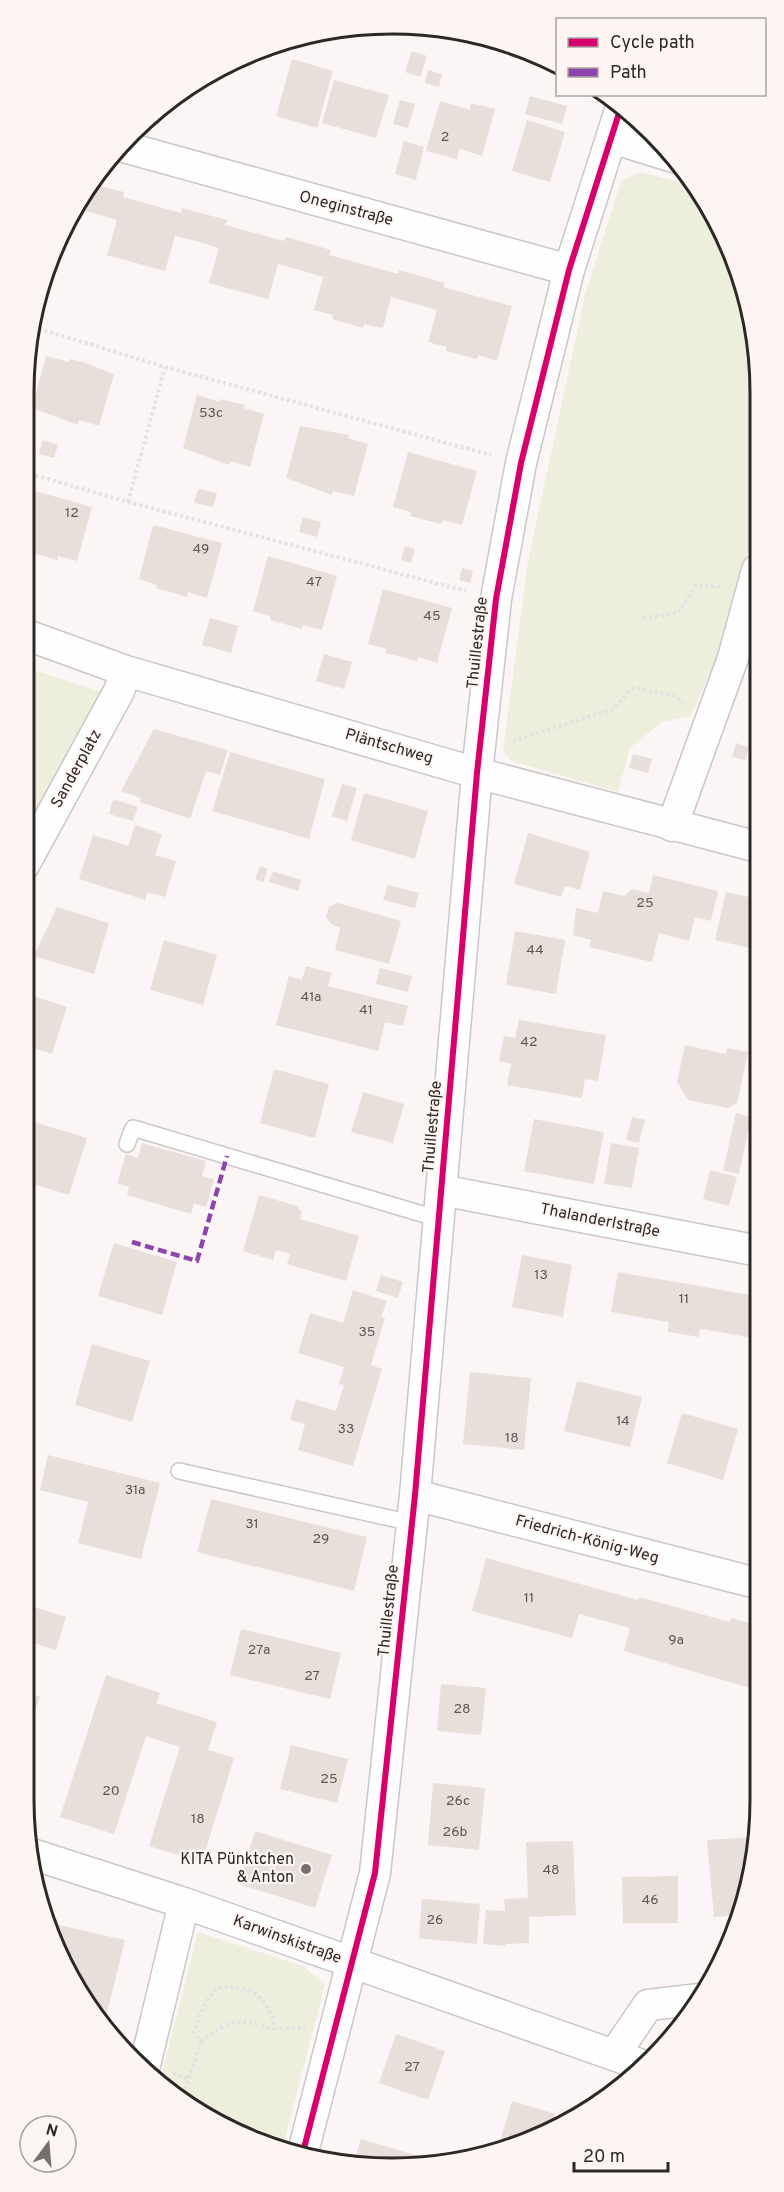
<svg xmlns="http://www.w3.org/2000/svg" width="784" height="2192" font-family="Overpass,sans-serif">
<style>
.green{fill:#eeeedc}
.building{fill:#e8deda}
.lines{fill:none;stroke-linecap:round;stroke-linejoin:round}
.lane-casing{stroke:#ccc7c6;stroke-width:18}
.street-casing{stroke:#ccc7c6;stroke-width:33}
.path{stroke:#e4e2e1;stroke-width:4;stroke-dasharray:3 3;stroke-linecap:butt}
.lane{stroke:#fefefe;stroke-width:15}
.street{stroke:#fefefe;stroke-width:30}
.quiet{stroke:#8e44ad;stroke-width:4.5;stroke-dasharray:9 4.5;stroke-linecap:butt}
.cycleway-casing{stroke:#fef5f2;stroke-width:10}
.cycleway{stroke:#d6006c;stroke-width:6}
.poi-dot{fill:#75706e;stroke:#fef5f2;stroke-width:2}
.labels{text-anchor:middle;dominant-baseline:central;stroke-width:4.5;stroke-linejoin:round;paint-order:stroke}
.number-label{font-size:14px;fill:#5c5652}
.street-label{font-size:16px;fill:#2d2825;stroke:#fef5f2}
.poi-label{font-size:16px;fill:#2d2825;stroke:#fef5f2;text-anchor:end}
.rim{fill:none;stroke:#2d2825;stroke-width:3}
</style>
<rect width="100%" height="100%" fill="#fbf6f5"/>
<path class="green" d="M641 172 693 186 722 230 757 344V522L719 651 691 716 662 722 630 748 618 792 511 761 503 751 528 561 585 295 621 181Z
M24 667 105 693 24 835Z
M198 1932 303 1966 325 1985 283 2146 229 2130 161 2078Z"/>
<path class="building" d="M412 51 427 56 420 77 405 72Z
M292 59 333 71 317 128 276 116Z
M428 70 442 74 439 87 425 83Z
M334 80 389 95 376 138 322 123Z
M530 96 567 106 562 124 525 114Z
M400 100 415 104 408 128 393 124Z
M440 101 470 110 471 103 495 109 482 156 460 149 457 159 426 151Z
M527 120 565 132 550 182 512 171Z
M404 141 424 147 416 180 395 174Z
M92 184 124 192 123 197 181 213 182 208 227 220 225 225 284 241 286 237 331 250 329 255 398 274 399 270 445 283 443 287 512 306 497 361 478 355 477 359 446 351 447 347 428 342 437 310 391 297 383 328 364 324 363 328 332 319 333 315 314 310 323 277 300 270 278 264 268 299 209 283 219 248 196 241 175 236 165 271 107 255 117 220 80 209Z
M46 356 69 362 70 359 83 362 114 374 99 426 79 420 78 425 32 408Z
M197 395 220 402V399L233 402 245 405 244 408 264 414 250 467 230 461 229 465 183 448Z
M300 426 349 435 348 438 368 444 354 496 333 491 332 495 286 478Z
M43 440 58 445 54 458 39 454Z
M408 452 477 471 462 525 443 520 441 524 410 516 411 512 393 507Z
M24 488 92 507 77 561 58 556 57 560 26 551Z
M198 489 217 493 213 507 194 503Z
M303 517 321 522 317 537 299 532Z
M153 525 222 543 207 598 188 592 187 597 156 588 157 585 139 579Z
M405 546 415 549 411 563 401 560Z
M268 556 337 576 322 630 303 625 302 629 270 620 271 617 253 611Z
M462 568 473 571 470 583 459 580Z
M383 589 452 608 437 663 418 657 417 661 385 653 387 649 368 644Z
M210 618 238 626 231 653 202 645Z
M324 654 352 662 344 689 316 681Z
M154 729 228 750 220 775 206 771 190 819 140 802 141 798 121 791Z
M736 743 749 747 745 760 732 757Z
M230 752 325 779 309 839 212 811Z
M633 754 652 759 648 773 629 768Z
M342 784 357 788 347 821 332 816Z
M364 793 428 811 415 859 351 840Z
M113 799 138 807 133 821 109 814Z
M135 825 162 834 155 855 176 861 165 897 148 892 145 900 79 879 93 835 128 846Z
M528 833 590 852 580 890 565 886 561 897 514 884Z
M260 866 268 869 263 882 255 879Z
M273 871 301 880 298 891 269 882Z
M653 875 718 891 711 921 695 917 689 941 659 933 652 962 589 947 591 940 573 935 576 908 598 913 603 891 624 896 632 889 649 893Z
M388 885 419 893 415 908 383 900Z
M726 892 758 899V950L715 940Z
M338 903 401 921 389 964 335 950 340 928 331 924 326 917 329 907Z
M57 907 109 923 94 974 34 956Z
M515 931 565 940 556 994 506 985Z
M164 940 217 955 203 1005 150 990Z
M306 966 332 973 328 986 408 1006 403 1026 385 1022 378 1051 276 1025 289 976 302 980Z
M380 968 412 976 408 992 376 984Z
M24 993 67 1007 52 1054 24 1045Z
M519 1020 606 1035 598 1081 585 1079 582 1098 507 1085 511 1064 499 1061 504 1036 515 1038Z
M685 1045 726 1054 727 1048 748 1052 737 1103 728 1108 688 1100 677 1082Z
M274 1069 329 1084 315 1138 260 1123Z
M363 1092 404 1104 393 1143 351 1132Z
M736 1113 751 1117 739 1174 723 1171Z
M632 1117 645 1120 639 1143 626 1140Z
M24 1119 87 1138 69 1195 24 1181Z
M534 1119 604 1132 594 1184 524 1171Z
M142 1143 206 1161 202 1176 214 1179 206 1207 194 1204 191 1214 127 1195 129 1187 117 1183 126 1154 138 1158Z
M611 1143 639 1148 632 1188 604 1184Z
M710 1170 737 1177 729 1206 703 1199Z
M259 1195 297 1206 302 1213 300 1219 359 1236 346 1281 287 1264 290 1254 276 1250 273 1260 243 1251Z
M114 1243 177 1262 162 1315 98 1296Z
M522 1255 572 1265 563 1317 512 1307Z
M618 1272 756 1296 748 1337 700 1329 699 1337 668 1332 669 1322 611 1312Z
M381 1275 403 1282 398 1298 376 1291Z
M353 1290 387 1301 381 1317 385 1318 371 1365 382 1369 353 1466 298 1450 305 1424 290 1420 296 1399 336 1411 344 1385 339 1384 344 1367 298 1353 310 1313 343 1323Z
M92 1344 150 1361 132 1422 75 1405Z
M470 1372 531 1378 524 1450 463 1444Z
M577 1381 642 1397 630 1447 564 1431Z
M682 1413 738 1429 723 1480 667 1463Z
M48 1455 160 1483 141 1559 78 1543 88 1502 40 1490Z
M211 1499 367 1537 354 1591 197 1552Z
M486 1558 638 1600 639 1597 730 1622 731 1618 760 1626V1691L624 1651 630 1628 579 1614 572 1638 472 1611Z
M24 1604 66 1617 56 1650 24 1640Z
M241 1629 341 1653 330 1699 230 1675Z
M106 1675 160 1693 156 1703 217 1722 208 1750 234 1758 202 1862 149 1846 180 1747 146 1736 114 1834 60 1817Z
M441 1684 486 1688 481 1735 437 1731Z
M24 1692 40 1697 24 1744Z
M291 1745 348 1759 337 1803 280 1789Z
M433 1783 485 1788 479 1850 428 1845Z
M255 1831 332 1855 315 1908 239 1884Z
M755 1837 748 1895 739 1915 714 1917 707 1840Z
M573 1841 576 1915 529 1917V1943L505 1944 506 1946 483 1944 486 1910 505 1911 504 1899 528 1898 526 1842Z
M678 1876V1923H623L622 1877Z
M422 1899 480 1904 477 1944 419 1938Z
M55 1924 125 1940 104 2025 52 1941Z
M396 2034 445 2051 428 2100 379 2083Z
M512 2101 555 2114 552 2126 497 2151Z
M361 2139 428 2159 353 2164Z"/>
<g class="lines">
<g class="lane-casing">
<path id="lane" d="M127 1144 133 1128 439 1219
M179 1471 412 1523"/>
</g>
<g class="street-casing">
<path id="street" d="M612 138 673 157
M124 147 569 270
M24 634 126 671 477 773 758 847
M672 826 733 658 757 570
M24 865 119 691 126 671
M441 1190 759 1251
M415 1495 760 1584
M35 1855 184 1903 639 2064
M614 2055 648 2005 700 1999
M145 2065 184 1903
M303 2152 375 1873 415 1495 477 773 496 599 521 463 569 270 620 110"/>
</g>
<path class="path" d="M33 327 165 367 491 455
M24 472 128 502 466 591
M128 502 165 367
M643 618 678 613 696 585 721 587
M513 741 613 709 633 688 676 696 683 703
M201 2042C232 2017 237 2019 275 2029
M173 2073 189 2079
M183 2095 201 2042 194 2033C199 2015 205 2001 218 1987 252 1986 267 1995 275 2029L305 2028"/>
<use href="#lane" class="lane"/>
<use href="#street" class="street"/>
<path class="quiet" d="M132 1242 197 1261 227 1156"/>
<g class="cycleway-casing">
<path id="cycleway" d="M303 2152 375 1873 415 1495 477 773 496 599 521 463 569 270 620 110"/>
</g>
<use href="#cycleway" class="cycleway"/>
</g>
<circle class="poi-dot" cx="306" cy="1869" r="6"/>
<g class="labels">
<g class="number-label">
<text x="445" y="137">2</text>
<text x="211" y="413">53c</text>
<text x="72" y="513">12</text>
<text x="201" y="549">49</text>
<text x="314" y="582">47</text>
<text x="432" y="616">45</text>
<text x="645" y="903">25</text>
<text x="535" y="950">44</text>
<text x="311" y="997">41a</text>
<text x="366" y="1010">41</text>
<text x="529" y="1042">42</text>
<text x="541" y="1275">13</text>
<text x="684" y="1299">11</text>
<text x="367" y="1332">35</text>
<text x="623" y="1421">14</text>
<text x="346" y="1429">33</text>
<text x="512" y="1438">18</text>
<text x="135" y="1490">31a</text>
<text x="252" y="1524">31</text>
<text x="321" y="1539">29</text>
<text x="529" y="1598">11</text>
<text x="676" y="1640">9a</text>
<text x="259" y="1650">27a</text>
<text x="312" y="1676">27</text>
<text x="462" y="1709">28</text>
<text x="329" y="1779">25</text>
<text x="111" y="1791">20</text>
<text x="458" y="1801">26c</text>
<text x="198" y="1819">18</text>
<text x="455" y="1832">26b</text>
<text x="551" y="1870">48</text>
<text x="650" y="1900">46</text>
<text x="435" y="1920">26</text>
<text x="412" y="2067">27</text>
</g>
<g class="street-label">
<text transform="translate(346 209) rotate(15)">Oneginstraße</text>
<text transform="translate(478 643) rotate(-84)">Thuillestraße</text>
<text transform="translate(389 747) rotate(16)">Pläntschweg</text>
<text transform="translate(77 769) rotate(-61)">Sanderplatz</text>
<text transform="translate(433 1127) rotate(-85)">Thuillestraße</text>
<text transform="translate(600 1221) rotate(11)">Thalanderlstraße</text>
<text transform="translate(587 1540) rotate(15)">Friedrich-König-Weg</text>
<text transform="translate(389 1611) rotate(-84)">Thuillestraße</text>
<text transform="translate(287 1940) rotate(20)">Karwinskistraße</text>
</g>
<g class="poi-label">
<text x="294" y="1860">KITA Pünktchen<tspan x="294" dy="18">&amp; Anton</tspan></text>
</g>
</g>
<path d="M0 0H784V2192H0ZM392 34H392A358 358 0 0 1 750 392V1800A358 358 0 0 1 392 2158H392A358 358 0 0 1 34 1800V392A358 358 0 0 1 392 34Z" fill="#fef5f2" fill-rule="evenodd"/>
<path class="rim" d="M392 34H392A358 358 0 0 1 750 392V1800A358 358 0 0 1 392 2158H392A358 358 0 0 1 34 1800V392A358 358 0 0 1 392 34Z"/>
<rect x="556" y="18" width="210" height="78" fill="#fef5f2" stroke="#aaa3a0" stroke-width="1.5"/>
<rect x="568" y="38" width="30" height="9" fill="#d6006c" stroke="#aaa3a0" stroke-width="1.5"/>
<text x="610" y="48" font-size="18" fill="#2d2825">Cycle path</text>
<rect x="568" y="68" width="30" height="9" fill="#8e44ad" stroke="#aaa3a0" stroke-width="1.5"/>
<text x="610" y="78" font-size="18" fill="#2d2825">Path</text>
<g transform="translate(48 2144) rotate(16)"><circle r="28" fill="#fef5f2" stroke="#aaa3a0" stroke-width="1.5"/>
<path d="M0-4.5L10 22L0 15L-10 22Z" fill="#75706e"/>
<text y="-9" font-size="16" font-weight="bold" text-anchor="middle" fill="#2d2825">N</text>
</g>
<path d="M574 2162v9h94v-9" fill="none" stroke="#2d2825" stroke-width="3"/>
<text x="583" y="2162" font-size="18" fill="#2d2825" stroke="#fef5f2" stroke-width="4.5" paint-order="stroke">20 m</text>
</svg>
